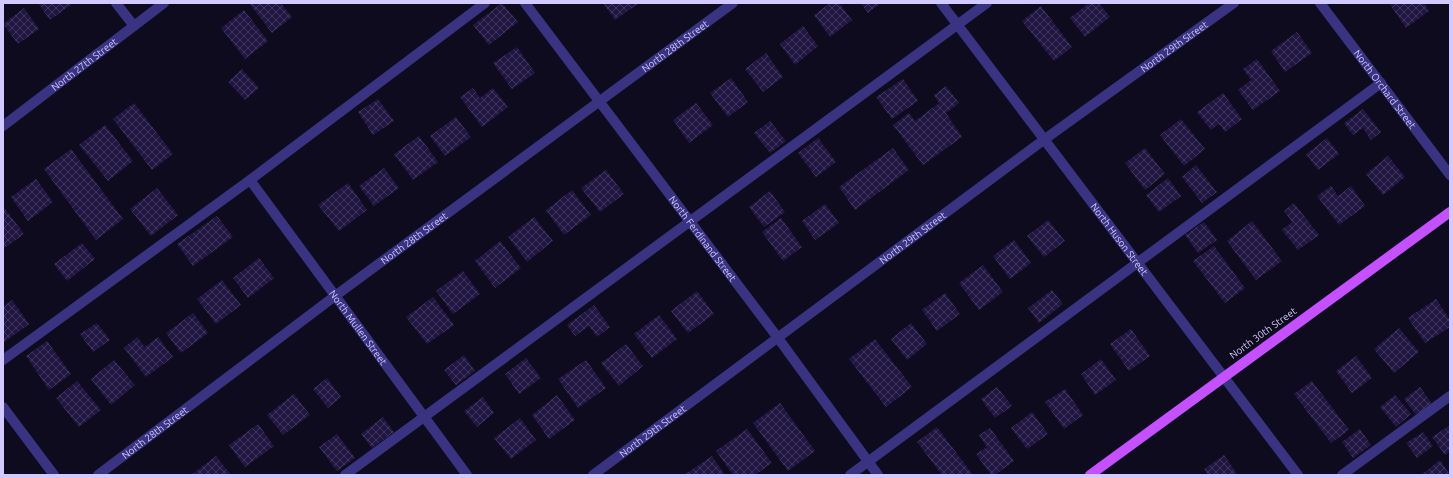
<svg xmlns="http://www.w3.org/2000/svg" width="1453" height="478" font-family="Ubuntu,sans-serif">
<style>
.building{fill:url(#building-cross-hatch)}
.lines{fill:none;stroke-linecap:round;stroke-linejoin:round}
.minor{stroke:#393381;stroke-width:10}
.major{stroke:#c550ff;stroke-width:10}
.labels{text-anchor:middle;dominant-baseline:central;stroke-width:3;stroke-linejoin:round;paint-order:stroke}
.street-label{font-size:10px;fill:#d1c9ff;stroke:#0f0b1f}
</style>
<defs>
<pattern id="building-cross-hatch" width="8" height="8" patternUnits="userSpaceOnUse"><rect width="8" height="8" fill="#211641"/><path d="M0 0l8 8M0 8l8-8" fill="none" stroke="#40375e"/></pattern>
</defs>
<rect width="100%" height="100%" fill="#0f0b1f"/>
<path class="building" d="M38 3H71L72 4 50 20Z
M249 3H281L292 17 272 33Z
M502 3 518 22 489 45 473 25Z
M603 3H639L615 20Z
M830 3H839L852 20 830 37 814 15Z
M861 3H881L868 13Z
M1089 3H1099L1110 17 1085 37 1070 18Z
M1389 3H1424L1429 11 1406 28Z
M1041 6 1072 47 1054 61 1022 21Z
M24 8 39 29 18 44 3 24Z
M244 10 268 41 245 59 221 28Z
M803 26 818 46 795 65 780 44Z
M1297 32 1312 53 1285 72 1271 51Z
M517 47 535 73 512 89 493 63Z
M766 53 783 77 763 92 745 69Z
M1257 59 1280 91 1253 110 1238 90 1251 80 1243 69Z
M242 69 259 88 245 100 228 82Z
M731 78 748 102 728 117 710 93Z
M903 79 918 101 892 119 876 97Z
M946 86 959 103 946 113 962 137 923 165 893 125 909 113 915 121 939 103 934 95Z
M473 88 480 98 493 88 508 107 482 127 460 97Z
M1223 93 1242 119 1225 132 1219 124 1211 130 1197 112Z
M378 99 394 121 373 135 358 112Z
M134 103 173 154 152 170 113 119Z
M696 103 713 125 689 143 673 120Z
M1363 109 1381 132 1371 140 1363 128 1353 135 1344 123Z
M456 117 471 137 445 156 430 136Z
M1181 119 1205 149 1184 166 1160 135Z
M770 121 786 141 770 153 754 133Z
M105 125 133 161 108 181 79 145Z
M419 136 438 162 413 180 394 154Z
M818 138 836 162 816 177 798 153Z
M1327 138 1339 154 1318 170 1306 154Z
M893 148 909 170 855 210 839 187Z
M1145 148 1165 174 1145 190 1125 163Z
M71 149 123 219 96 240 44 169Z
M1388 156 1405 177 1383 195 1366 174Z
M1196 165 1217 192 1202 203 1182 177Z
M384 168 399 188 374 206 359 186Z
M606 170 624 194 600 212 581 188Z
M1168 178 1181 196 1159 212 1146 195Z
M36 179 53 202 28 221 11 197Z
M348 183 367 210 339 231 318 205Z
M1331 186 1338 196 1351 186 1365 206 1339 225 1317 196Z
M157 188 178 215 151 236 130 209Z
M572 190 591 215 564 235 546 210Z
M770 191 785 212 764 227 749 207Z
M1294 203 1319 235 1298 250 1282 230 1292 222 1284 211Z
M825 204 839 223 815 240 802 221Z
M3 206 24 234 3 249Z
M217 216 233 237 193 266 177 244Z
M534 217 553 241 527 262 508 237Z
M781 218 802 247 783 261 762 232Z
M1048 220 1065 241 1044 257 1027 236Z
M1252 221 1282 261 1256 280 1227 241Z
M1204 222 1217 240 1198 253 1185 235Z
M1014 240 1031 263 1010 279 993 256Z
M500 241 521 268 495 288 475 261Z
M82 243 95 259 67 281 54 264Z
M1214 246 1245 288 1225 303 1193 261Z
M259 258 274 278 248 298 233 278Z
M983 265 1003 292 979 310 959 283Z
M463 271 480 294 453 314 436 291Z
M222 280 241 305 216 324 197 299Z
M1052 290 1063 304 1039 323 1028 308Z
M697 291 714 314 688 333 671 311Z
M945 293 960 314 937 331 922 310Z
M433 297 454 325 427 344 406 317Z
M1436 299 1450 320V327L1425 343 1408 318Z
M12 300 29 324 3 343V307Z
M594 305 610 327 597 337 589 326 575 336 567 325Z
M193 313 208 333 181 353 166 333Z
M659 315 677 339 652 358 634 334Z
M97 323 110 340 93 352 80 334Z
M911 323 927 344 907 360 891 339Z
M1399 328 1419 352 1394 373 1374 349Z
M1131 329 1150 356 1129 371 1110 344Z
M137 337 145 347 158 337 173 357 146 377 124 348Z
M875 339 912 387 886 407 849 359Z
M47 341 71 374 49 390 26 356Z
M626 344 643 366 619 386 601 363Z
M464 355 475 371 456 385 444 370Z
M1356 356 1372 378 1352 393 1336 371Z
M526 358 541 378 519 394 505 374Z
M1101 359 1116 380 1095 395 1081 374Z
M114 360 135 385 111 405 91 379Z
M586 360 606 388 578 408 558 379Z
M327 378 341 397 328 408 313 389Z
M77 381 101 410 79 427 56 398Z
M1312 381 1349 430 1331 443 1294 394Z
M997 387 1012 406 995 418 981 399Z
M1420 387 1432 404 1416 415 1404 399Z
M1065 389 1083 415 1064 429 1045 402Z
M294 394 310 415 283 435 267 415Z
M557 395 575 420 549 439 532 415Z
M1395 395 1411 414 1396 427 1380 407Z
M483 397 494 413 477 427 464 411Z
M780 403 815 451 788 471 753 423Z
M1032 412 1048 434 1027 449 1011 428Z
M383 417 394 432 372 448 361 434Z
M520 418 536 440 511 459 494 438Z
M258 424 274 446 245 467 229 445Z
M1450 425V451L1445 455 1432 437Z
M937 427 973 475H942L917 442Z
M990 428 1014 461 995 475H991L976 454 987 447 979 435Z
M747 429 772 463 755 475H733L716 451Z
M1360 429 1371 445 1353 458 1342 442Z
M1423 432 1433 446 1417 458 1406 443Z
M337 434 355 458 337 471 319 447Z
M1224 455 1238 475H1208L1204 469Z
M216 456 231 475H191Z
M712 456 725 475H684Z
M1440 460 1450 475H1421Z"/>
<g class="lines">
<g class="minor">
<path d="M116 3 134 26"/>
<path id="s1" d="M525 3 778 338 878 475"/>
<path id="s2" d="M941 3 1298 475"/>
<path id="s3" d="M1320 3 1450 175"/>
<path id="s4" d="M3 126 164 3"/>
<path id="s5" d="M250 180 467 475"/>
<path d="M3 360 250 180 485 3"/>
<path d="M3 407 54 475"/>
<path id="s6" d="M98 475 335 296 733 3"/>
<path d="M345 475 987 3"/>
<path id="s7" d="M593 475 1045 139 1234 3"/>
<path d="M850 475 1381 83"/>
<path d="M1342 475 1450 396"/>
</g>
<path class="major" d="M1090 475 1450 212"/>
</g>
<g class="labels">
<g class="street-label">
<text stroke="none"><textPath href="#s6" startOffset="719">North 28th Street</textPath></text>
<text stroke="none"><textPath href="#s7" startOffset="722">North 29th Street</textPath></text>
<text stroke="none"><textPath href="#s4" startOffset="102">North 27th Street</textPath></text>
<text stroke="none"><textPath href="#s3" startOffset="108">North Orchard Street</textPath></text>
<text stroke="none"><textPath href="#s6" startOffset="395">North 28th Street</textPath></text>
<text stroke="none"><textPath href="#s1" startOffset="295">North Ferdinand Street</textPath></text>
<text stroke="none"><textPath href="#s7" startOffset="398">North 29th Street</textPath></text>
<text stroke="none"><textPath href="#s2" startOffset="296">North Huson Street</textPath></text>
<text stroke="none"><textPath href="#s5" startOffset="183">North Mullen Street</textPath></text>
<text transform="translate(1263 333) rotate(-36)">North 30th Street</text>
<text stroke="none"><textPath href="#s7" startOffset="74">North 29th Street</textPath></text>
<text stroke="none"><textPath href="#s6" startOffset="71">North 28th Street</textPath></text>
</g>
</g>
<rect width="1453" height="478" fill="none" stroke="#d1c9ff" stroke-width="8"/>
</svg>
